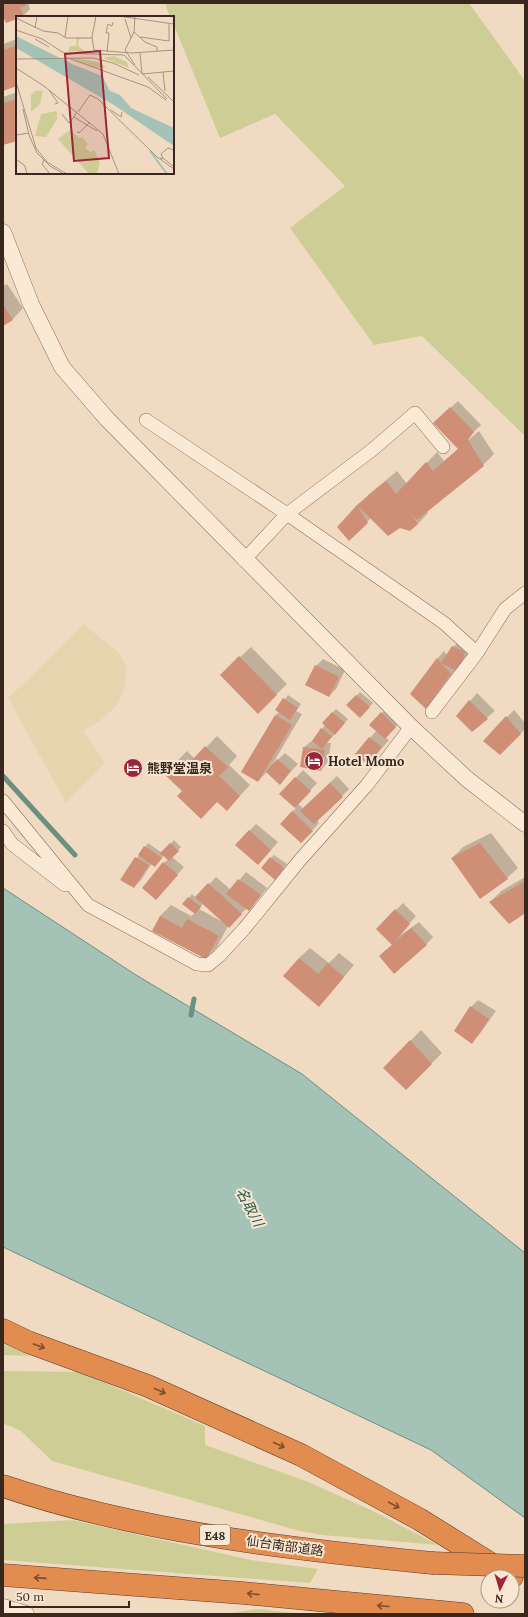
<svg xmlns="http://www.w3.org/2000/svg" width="528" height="1617" font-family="Lora,'Noto Sans JP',serif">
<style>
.farmland{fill:#e6d5af}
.green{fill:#cecd95}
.water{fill:#a4c2b5;stroke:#6b9082}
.shadow{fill:#0003;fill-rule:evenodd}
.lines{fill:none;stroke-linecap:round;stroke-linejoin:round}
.stream{stroke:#6b9082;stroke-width:5}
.building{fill:#cf8e76}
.minor-casing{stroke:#8a6c58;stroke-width:14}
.tertiary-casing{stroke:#8a6c58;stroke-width:17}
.motorway-casing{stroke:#583b2d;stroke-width:23}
.minor{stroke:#faead5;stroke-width:13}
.tertiary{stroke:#faead5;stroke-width:16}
.motorway{stroke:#e28c4f;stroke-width:22}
.motorway-bridge-casing{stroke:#583b2d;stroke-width:23;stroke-linecap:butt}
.motorway-bridge{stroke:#e28c4f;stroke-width:22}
.oneway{stroke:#7d4f31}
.labels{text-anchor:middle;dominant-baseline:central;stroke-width:4;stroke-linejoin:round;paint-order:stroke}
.shield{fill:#f7e7d2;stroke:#726153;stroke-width:1}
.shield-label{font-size:12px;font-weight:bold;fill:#39271d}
.poi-label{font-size:13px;font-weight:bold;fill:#39271d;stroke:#f7e7d2;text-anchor:start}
.street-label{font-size:13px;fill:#39271d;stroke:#f7e7d2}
.water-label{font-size:14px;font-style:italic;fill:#2c5a50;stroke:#f7e7d2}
.inset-river{fill:none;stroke:#a4c2b5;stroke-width:2}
.inset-road{fill:none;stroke:#a79380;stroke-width:1}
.view{fill:#9b2638;fill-opacity:0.15;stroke:#9b2638;stroke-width:2}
.inset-edge{fill:none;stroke:#39271d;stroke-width:2}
</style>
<rect width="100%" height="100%" fill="#f0dbc2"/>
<path class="farmland" d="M83 624 119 653 126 666 125 686 118 704 102 719 83 731 105 763 66 803 8 698 38 670Z"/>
<path class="green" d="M165 3H469L525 81V436L422 336 374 345 290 228 345 186 275 114 220 138 173 23V17H170Z
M3 1343 30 1356 3 1355Z
M3 1371 80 1372 205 1426V1445L306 1481 371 1510 438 1545 322 1535 300 1531 52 1461 21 1431 3 1423Z
M72 1520 251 1560 318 1569 310 1583 3 1560V1524Z
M258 1609 304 1614H225Z"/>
<path class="water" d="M3 888 136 975 302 1074 525 1253V1518L431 1450 3 1247Z"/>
<path class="shadow" d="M3 3H28L30 9 23 16 5 19 3 22Z
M17 39V85L3 90V44Z
M17 92V140L3 144V97Z
M7 284 23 308 13 319 3 325V286Z
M458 401 481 425 464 441 465 443 479 431 494 454 483 465 426 511 428 513 418 524 371 518 349 540 338 527 369 494 397 471 407 484 437 452 444 461 459 448 442 416Z
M460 639 472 645 466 664 456 669 426 707 411 694 438 658 444 651 447 655Z
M251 647 287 684 258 712 221 675Z
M323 659 345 670 336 689 329 696 316 666Z
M360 692 373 703 360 717 348 705Z
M477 693 495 711 472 730 458 715Z
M288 695 301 704 296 711 302 714 272 765 285 753 298 764 280 783 267 772 258 781 276 715 280 711 277 710Z
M389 706 403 719 385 737 389 740 368 764 356 754 377 730 382 713Z
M336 709 348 719 327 743H331L328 762 321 770 304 747 313 740 325 725 323 723Z
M514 710 525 723V729L500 754 507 717Z
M217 736 237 756 229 765 250 785 237 799 217 801 184 791 176 762 187 751 195 759Z
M303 770 317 783 298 804 303 808 337 776 349 789 317 821 319 823 308 835 292 812 296 808 281 794Z
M256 824 278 842 265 857 249 831Z
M491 833 518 868 507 878 452 858 463 847Z
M174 840 181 847 172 857 184 867 156 899 164 863 168 859 164 855 159 862 152 863 141 880 134 887 122 879 148 843 162 853Z
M274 855 287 864 278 875 271 858Z
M246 872 267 888 249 910 247 908 228 926 217 947 206 958 153 930 160 916 171 905 191 916 195 913 189 898 192 894 196 898 216 877 231 890ZM203 904 223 922 199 909Z
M525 877V914L490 902 501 891Z
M403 903 416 916 398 937 419 922 433 937 426 945 393 944 377 929Z
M310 948 329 963 339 953 354 965 329 995 299 958Z
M478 1000 496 1011 479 1035 472 1042 471 1007Z
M421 1030 442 1053 417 1078 384 1068Z"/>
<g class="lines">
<path class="stream" d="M3 776 75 855
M191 1015 194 999"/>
</g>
<path class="building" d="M3 3H25L26 6 20 7 24 17H17V19L6 23 3 16Z
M16 46 17 86 3 91V50Z
M17 99V141L3 145V103Z
M3 304 13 320 3 326Z
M450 407 474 432 468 440 484 466 417 520 409 512 418 524 410 531 400 528 388 536 357 505 368 523 349 541 337 527 357 505 386 481 396 494 426 462 433 471 458 449 433 423Z
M452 646 465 652 459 672 441 663 451 674 426 709 410 694 437 658 441 663Z
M239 656 277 695 258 714 220 675Z
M315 665 339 677 329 697 305 685Z
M356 695 370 707 360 718 346 705Z
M283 698 298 708 290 720 275 710Z
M469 700 488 719 472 732 456 716Z
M332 712 345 723 335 735 322 723Z
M381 712 396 727 385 739 369 725Z
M275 715 292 725 258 782 241 772Z
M506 716 521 734 500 755 483 741Z
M321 728 332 736 322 749 312 741Z
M369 737 382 747 368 765 355 754Z
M205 746 228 767 219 776 240 796 227 811 217 802 201 819 177 796 182 791 164 774 175 761 184 769Z
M303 747 325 750 321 771 300 767Z
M277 759 291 771 280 785 266 772Z
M295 777 311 791 295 808 279 794Z
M330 783 343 797 314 824 300 811Z
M292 811 313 831 301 843 280 824Z
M249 830 271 850 258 865 235 845Z
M170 843 179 851 169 861 160 853Z
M480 843 508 879 480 899 451 858Z
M144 846 162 858 155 867 138 855Z
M135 857 149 865 134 888 120 880Z
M270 857 284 868 275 880 261 868Z
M163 862 178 875 156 900 142 888Z
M238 879 261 895 249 911 226 894Z
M525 881V916L524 914 509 924 489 902Z
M208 883 242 914 229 928 195 897Z
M188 897 201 907 195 914 182 904Z
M395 909 410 924 392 945 376 929Z
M160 916 182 928 187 919 219 936 206 959 152 931Z
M411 928 427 945 394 974 379 956Z
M299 958 318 974 328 963 344 977 319 1007 283 976Z
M470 1006 489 1019 472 1044 454 1031Z
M410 1040 432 1064 406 1090 383 1068Z"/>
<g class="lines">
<g class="minor-casing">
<path id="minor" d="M146 420 287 514 244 560
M477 653 505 609 525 593
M432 712 477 653 444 623 287 514 372 450 415 413 443 447
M3 801 88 905 197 964 208 965 219 956 244 929 300 860 367 785 411 727
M3 831 12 844 65 885"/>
</g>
<g class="tertiary-casing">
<path id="tertiary" d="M3 232 31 304 62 367 107 419 411 727 467 779 525 824
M3 1607 26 1614"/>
</g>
<g class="motorway-casing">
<path id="motorway" d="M3 1330 28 1342 148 1386 301 1455 419 1519 512 1577
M3 1486C138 1532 291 1549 432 1563
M3 1575 243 1593 463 1614"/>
</g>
<use href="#minor" class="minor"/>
<use href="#tertiary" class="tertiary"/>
<use href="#motorway" class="motorway"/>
<g class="motorway-bridge-casing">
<path id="motorway-bridge" d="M432 1563 525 1566"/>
</g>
<use href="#motorway-bridge" class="motorway-bridge"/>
</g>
<defs><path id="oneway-shaft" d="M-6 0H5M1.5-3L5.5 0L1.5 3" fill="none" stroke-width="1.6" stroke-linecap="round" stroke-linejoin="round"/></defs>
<g class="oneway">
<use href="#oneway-shaft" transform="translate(39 1346) rotate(20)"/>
<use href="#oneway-shaft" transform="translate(160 1391) rotate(24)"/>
<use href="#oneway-shaft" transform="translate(279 1445) rotate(24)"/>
<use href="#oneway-shaft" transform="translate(394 1505) rotate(28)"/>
<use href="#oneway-shaft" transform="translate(40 1578) rotate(-176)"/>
<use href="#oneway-shaft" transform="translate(253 1594) rotate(-175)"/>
<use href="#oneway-shaft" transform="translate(383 1606) rotate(-175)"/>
</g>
<defs>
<g id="hotel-disc" transform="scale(1)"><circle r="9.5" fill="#9b2638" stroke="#f7e7d2"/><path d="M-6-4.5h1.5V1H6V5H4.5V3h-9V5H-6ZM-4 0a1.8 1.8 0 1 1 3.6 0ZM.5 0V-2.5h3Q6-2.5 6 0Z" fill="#fff"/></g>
</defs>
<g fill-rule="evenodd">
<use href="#hotel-disc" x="314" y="761"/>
<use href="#hotel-disc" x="133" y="768"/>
</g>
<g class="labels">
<rect class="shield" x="200" y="1525" width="30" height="20" rx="3"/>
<g class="shield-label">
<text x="215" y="1535">E48</text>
</g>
<g class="poi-label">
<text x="328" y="761">Hotel Momo</text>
<text x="147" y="768">熊野堂温泉</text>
</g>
<g class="street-label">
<text transform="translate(285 1546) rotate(8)">仙台南部道路</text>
</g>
<g class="water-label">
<text transform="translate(250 1207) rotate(62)">名取川</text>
</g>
</g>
<g transform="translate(16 16)">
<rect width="158" height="158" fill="#f0dbc2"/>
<path d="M61 21 76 23H63L62 30 70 36 52 35 54 30H60ZM98 40 111 46 113 52 87 42ZM55 42 81 46 91 51 80 52ZM27 74 24 88 15 96V79L19 75ZM41 95V103L30 121 19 120 25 98ZM54 114 63 122 66 121 72 128 69 132 74 136 78 134 84 146 81 158H73L42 123Z" fill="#cecd95"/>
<path d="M0 20 56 48 86 60 94 75 104 79 115 92 158 112V130L98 89 0 32Z" fill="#a4c2b5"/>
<path class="inset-river" d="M134 135 151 158"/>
<path class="inset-road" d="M80 0 76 21 78 34 116 37 158 34M102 0 158 8M119 0 118 16 109 34 119 49M0 2 27 15 42 17 50 22H76M109 3 115 22M19 12 21 0M0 14 26 23 48 37 108 39 151 83M118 16 129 26 141 31V35M49 21 52 0M124 21 153 25V7M19 23 33 31M91 36 93 17H90L92 8 96 10 97 6M124 37 126 58 158 55M52 42 132 71 150 84M0 43 77 42 97 47 123 59M0 52 28 70 87 118 103 158M147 56 149 75M132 61 158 86M0 66 20 132 31 146 51 158M33 74 42 87 39 88M7 93 13 119 21 137 34 150 46 157M95 94 105 101 106 96M62 96 74 79 82 83 141 141 158 153M60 97 58 101 71 109 63 117 61 115M46 98 53 107 58 101M74 106 71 109 81 115M0 119 13 117M144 142 147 143 145 138 152 132 158 134M147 142 158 151M0 143 9 150 11 158M28 144 26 148 34 158"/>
<path class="view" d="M84 35 93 142 58 145 49 38Z"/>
<rect width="158" height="158" class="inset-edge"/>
</g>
<rect width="528" height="1617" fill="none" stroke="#39271d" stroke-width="8"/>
<g transform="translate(500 1589) rotate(185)"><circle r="19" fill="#f7e7d2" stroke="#ab9a8a"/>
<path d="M0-3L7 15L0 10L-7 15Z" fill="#9b2638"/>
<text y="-6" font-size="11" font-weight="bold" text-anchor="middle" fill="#39271d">N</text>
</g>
<path d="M10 1601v6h119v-6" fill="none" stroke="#39271d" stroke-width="2"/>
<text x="16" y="1601" font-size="12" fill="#39271d" stroke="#f7e7d2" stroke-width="3" paint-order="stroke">50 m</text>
</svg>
